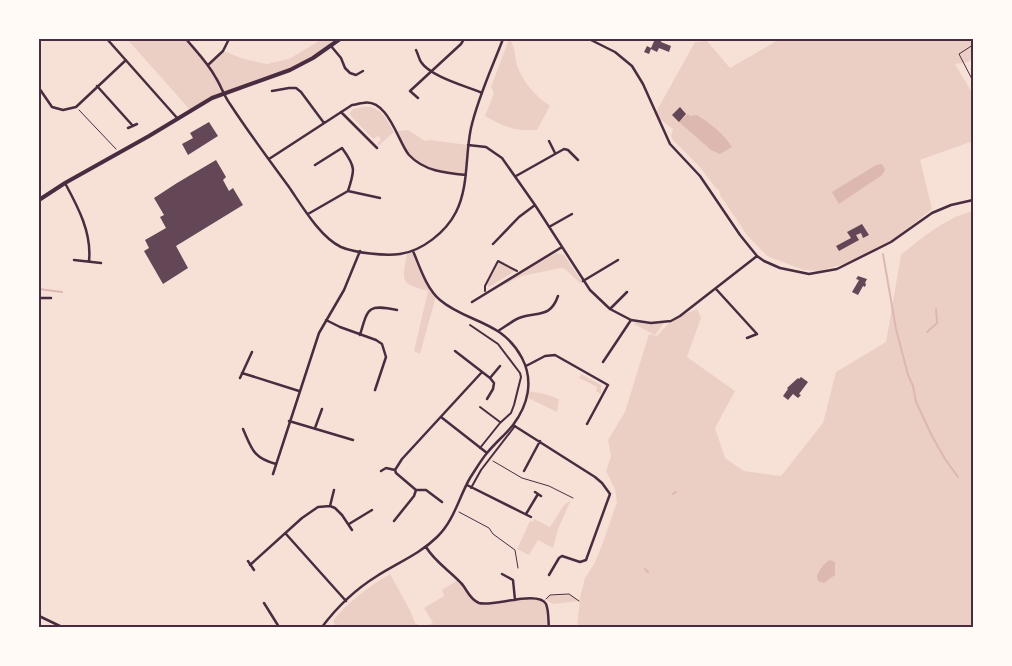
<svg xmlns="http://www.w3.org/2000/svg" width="1012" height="666" font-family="Cabin,sans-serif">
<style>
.green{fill:#ebcfc5}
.water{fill:#dcb8b0}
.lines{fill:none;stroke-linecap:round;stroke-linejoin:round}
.stream{stroke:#dcb8b0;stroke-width:2}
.building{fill:#644757}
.path{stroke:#4a2c40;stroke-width:1}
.pedestrian{stroke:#4a2c40;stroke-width:2}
.minor{stroke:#4a2c40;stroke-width:2.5}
.secondary{stroke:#4a2c40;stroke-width:4}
.neatline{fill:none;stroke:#4a2c40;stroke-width:2}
</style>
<rect width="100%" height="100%" fill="#f7e1d7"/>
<path class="green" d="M127 39H187L208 65 223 51 244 59 267 64 289 59 322 39H339L321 53 290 70 223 93 191 111Z
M509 39C516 46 514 56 517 65 523 82 535 96 550 106L537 130C515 131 504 127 485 116L494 93 491 87Z
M780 39H973V58L968 62 955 64 973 94V141L920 160 932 209 891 242 852 262 818 271 804 270 767 256 747 235 720 195 719 190 715 187 699 166 673 140 671 136 673 129 657 117 655 114 695 42 707 41 730 68Z
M362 107C380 105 386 118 394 132L378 146V143L381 139 378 136 373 139 350 115V113L353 109Z
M408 130 425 141 430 140 468 145 466 175 428 169 409 154 397 131Z
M973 211V627H577L580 601 553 604 546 600 549 596 571 595 579 601 585 578 594 564 601 548 617 502 615 489 606 471 611 456 608 440 625 412 649 334 657 336 671 321V324L680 316 697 309 701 318 687 357 735 391 715 428 725 458 744 471 781 476 823 423 836 372 886 342 901 255C923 237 945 218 973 211Z
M413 251 431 289 429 291 436 296 420 354 414 351 428 291C398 283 403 281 407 253Z
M556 253 564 255 583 283H580L565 269 560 268 522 276 492 291Z
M498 262 515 271 489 287 487 283Z
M636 322 664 323 655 335 634 324Z
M581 374 601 385V394L596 391 597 387 579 378Z
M528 391 545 394 559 399 557 412 526 397Z
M571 500 558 529 553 548 538 540 529 555 517 549 530 521 533 522 534 519 550 527 564 505Z
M390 574 410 610 415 623 422 627 433 623 424 608 444 596 442 590 458 580C466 591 472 602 485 604L531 599 540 600 546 606 549 627H336L333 621C349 601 368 587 390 574Z"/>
<path class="water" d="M688 114 690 116 697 115C711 124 723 133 732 147L720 154 711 150 679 122Z
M882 164 885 170 882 175 839 204 832 192 876 165Z
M830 560 835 562V575L824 583 818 581 817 576C820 569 823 564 830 560Z"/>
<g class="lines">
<path class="stream" d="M883 254 896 329 908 375 913 386 916 402 932 436 945 459 958 477
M39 289 62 292
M927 332 937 323 936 309
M673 494 676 492
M645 569 648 572"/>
</g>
<path class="building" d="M655 39H662L661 42 671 46 669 52 659 48 657 52 651 49 649 54 644 52 647 46 651 48Z
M680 107 686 114 679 122 672 115Z
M209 122 218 136 188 155 182 144 193 138 190 133Z
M216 160 226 177 223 180 229 191 233 188 243 205 176 246 188 268 163 284 144 251 149 248 145 240 166 228 160 217 164 215 154 198 177 183Z
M862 224 869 235 863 238 861 233 856 235 859 240 839 251 836 246 851 238 847 232Z
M858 276 867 279 865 283 866 284 865 287 863 286 858 295 852 292 859 280 856 279Z
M801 377 808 382 799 394 801 395 798 398 793 394 788 400 783 396 788 389 787 388 798 378 799 379Z"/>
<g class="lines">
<path class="path" d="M973 45 959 54 973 81
M79 110 116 149
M493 461 522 478 549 486 573 498
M459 512 489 528 493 534 515 550 518 568
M546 599 550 595 569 594 579 601"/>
<path class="pedestrian" d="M485 291V286L498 261 517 271
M470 325 498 344 520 373 521 377 514 405 511 413 500 423 480 448
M480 407 500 422
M471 488 481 470 515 426"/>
<path class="minor" d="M107 39 178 119
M186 39C196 51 208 63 216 78 221 86 224 96 230 104 249 133 269 160 289 187 302 206 320 237 341 247 355 253 385 256 400 254 422 251 446 232 456 212 469 186 465 156 471 128 478 97 492 68 503 39
M589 39 615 52 632 66 643 84 670 144 700 176 740 235 757 256 764 261 780 268 809 274 837 269 891 242 932 213 951 205 973 200
M331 46 341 58 345 68 350 73 356 75 363 71
M416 50C418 54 419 59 421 62 431 77 466 86 482 93
M208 65 223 51 229 39
M97 86 133 126
M39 88 52 107 63 110 76 107 126 60
M272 91 289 88H296L301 92 324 123
M418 98 410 91 461 44 464 39
M341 112 377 148
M128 128 137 124
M549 141 555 153
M468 145 486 147 502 158 535 205 590 290 610 309 631 320 651 323 671 321 680 316 757 256
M269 159 352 105C356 105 359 103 363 103 388 98 398 142 409 155 424 171 445 173 466 175
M315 165 342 148C356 167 355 170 348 191
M516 176 564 149 568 150 578 160
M65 183C78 207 92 233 89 261
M308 214 348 191 380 198
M549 227 572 214
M493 244 519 217 535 205
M74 260 101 263
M583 281 618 260
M716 289 757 334 747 338
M39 298H51
M472 302 562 247
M610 309 627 292
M326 320 340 327 376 340 382 344 386 357 375 390
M498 331C505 327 512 321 519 318 537 311 550 319 558 296
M360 335C368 308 367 304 397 310
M455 351 490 378 494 383 493 389 487 399
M603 362 631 320
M526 366 545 356 555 355 608 385 587 424
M242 373 299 391
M240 378 252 352
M490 378 500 366
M441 417 487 453
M289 421 353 440
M513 425 595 477 602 483 610 494 586 560 580 562 562 556 559 558 549 575
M315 428 322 409
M243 429C252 449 253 458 276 464
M381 471 386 468 395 470
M524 471 540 441
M273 474 319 333 344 290 360 251
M467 485 531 517
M416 490H426L442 502
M535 492 541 496
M330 506 334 490
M526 514 538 494
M394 521 414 496 416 490 396 473 395 470 402 459 482 372
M349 524 372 510
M286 534 346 601
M426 547C435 562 449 570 461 583 467 589 469 599 479 603 493 607 538 590 546 604 549 611 548 620 549 627
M248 561 254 570
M250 565 302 518 318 507 330 506 335 508 342 515 352 530
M502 574 513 580 515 600
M264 603 279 627
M39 616 62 627
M322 627C337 607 356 589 377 576 397 563 420 554 437 537 454 521 459 497 470 478 476 469 481 460 487 453 495 443 505 435 513 425 528 405 534 381 522 358 502 320 467 323 440 300 426 288 420 267 413 251"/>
<path class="secondary" d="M39 200 65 183 149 136 212 98 290 70 313 58 340 39"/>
</g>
<rect width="1012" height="666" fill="none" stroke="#fffaf5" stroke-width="80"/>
<rect x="40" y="40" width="932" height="586" class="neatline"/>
</svg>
